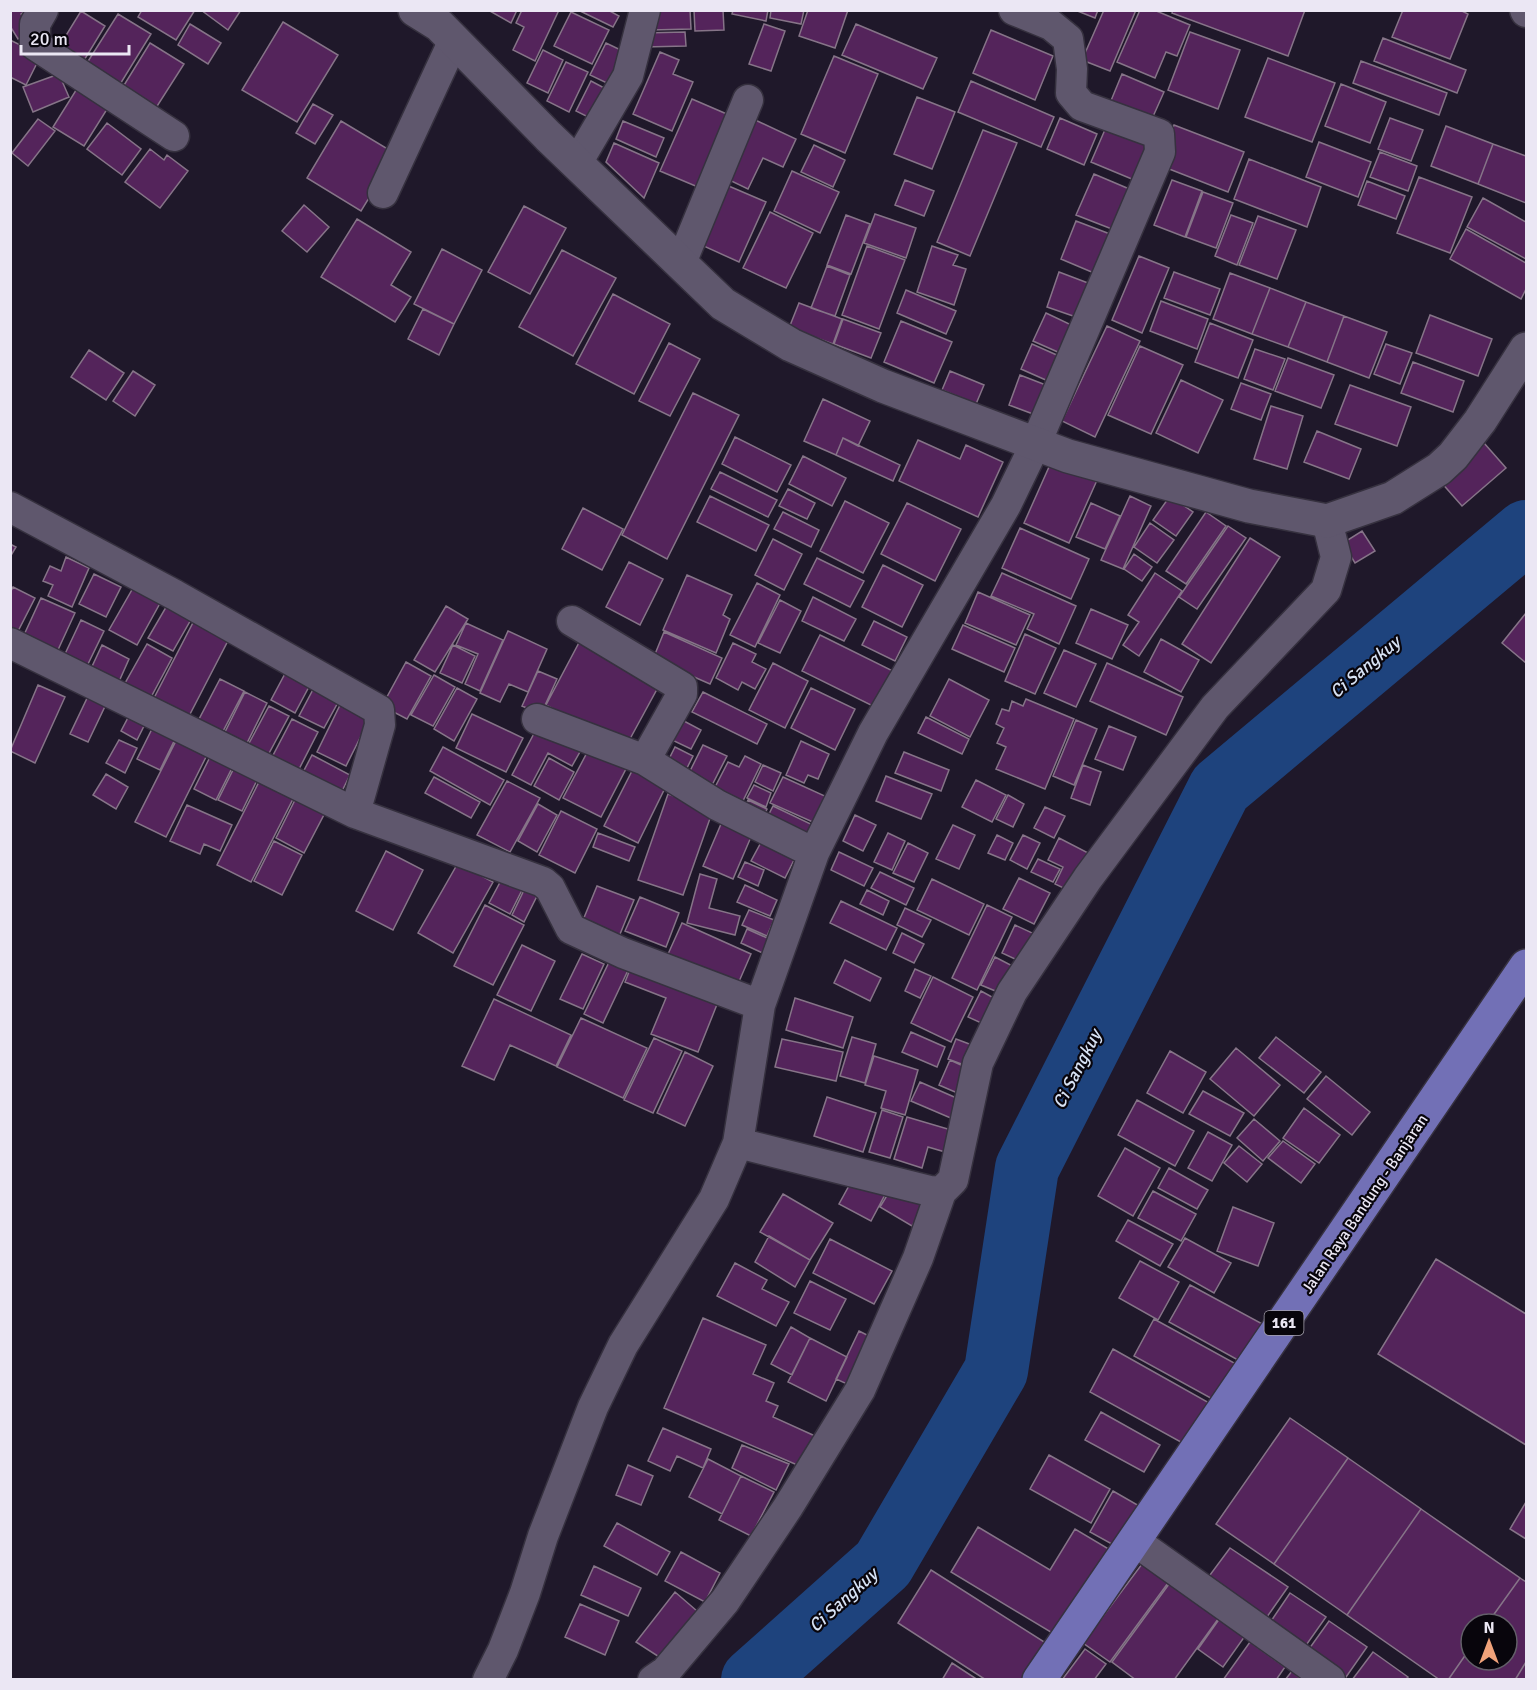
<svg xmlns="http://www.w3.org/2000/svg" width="1537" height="1690" font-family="Signika,sans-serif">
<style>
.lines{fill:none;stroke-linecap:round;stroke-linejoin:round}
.river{stroke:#1e437d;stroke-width:64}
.building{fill:#54245b;stroke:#867488;stroke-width:1.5}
.street-casing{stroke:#36313f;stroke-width:33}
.secondary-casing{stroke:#36313f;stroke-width:36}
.primary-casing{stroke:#36313f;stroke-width:36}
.street{stroke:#5f576d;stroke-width:30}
.secondary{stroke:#5f576d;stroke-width:33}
.primary{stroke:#7270b6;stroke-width:33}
.labels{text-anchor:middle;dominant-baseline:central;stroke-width:4.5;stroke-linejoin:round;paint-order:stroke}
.shield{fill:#08050c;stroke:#a7a3ae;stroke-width:1.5}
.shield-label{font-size:15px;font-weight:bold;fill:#ebe7f4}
.street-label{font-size:16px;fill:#ebe7f4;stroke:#08050c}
.water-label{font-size:18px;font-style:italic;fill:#d7e2f4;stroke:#08050c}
</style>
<rect width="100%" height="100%" fill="#1f182a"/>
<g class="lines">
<path class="river" d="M753 1680 883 1564 996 1371 1027 1168 1220 788 1526 532"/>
</g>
<path class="building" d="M10 10H27L21 14 31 31 18 39 10 26Z
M142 10H195L176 40 138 17Z
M201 10H241L228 30Z
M488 10H517L511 23Z
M522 10H559L535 61 513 50 524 27 516 23Z
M578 10H608L619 16 613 27Z
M651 10H690L691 29 651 30Z
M694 10H723L724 30 695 31Z
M733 10H768L766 21 732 14Z
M771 10H804L801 24 770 18Z
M808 10H848L835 48 799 36Z
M1075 10H1098L1095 18Z
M1104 10H1136L1110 71 1082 60Z
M1140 10H1154L1190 25 1177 56 1166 52 1155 78 1117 62Z
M1173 10H1305L1288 56 1172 13Z
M1403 10H1460L1468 14 1450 59 1392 37Z
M81 11 105 26 80 67 57 50Z
M571 12 609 30 592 64 554 46Z
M118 14 151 34 119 86 85 66Z
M283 22 338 55 297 122 242 90Z
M190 24 221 43 208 64 178 45Z
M764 24 785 31 771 71 749 64Z
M856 24 937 58 923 89 842 55Z
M991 30 1053 56 1035 100 973 73Z
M685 32 686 46 644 47 643 33Z
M1190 32 1240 50 1218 109 1168 90Z
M1383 38 1466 70 1457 93 1374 61Z
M10 40 41 55 26 85 10 77Z
M150 43 184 64 154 111 121 90Z
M606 43 625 52 609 84 590 75Z
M543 50 563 60 548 93 527 83Z
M660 52 679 60 673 74 693 82 672 131 633 114Z
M834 56 878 74 845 153 801 134Z
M1268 58 1335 83 1312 142 1245 117Z
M1361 61 1447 93 1439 115 1353 83Z
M566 62 588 72 569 112 547 101Z
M59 74 69 97 33 112 23 87Z
M1122 74 1164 92 1151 121 1110 103Z
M591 81 610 91 596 121 576 111Z
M971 81 1054 117 1041 147 958 112Z
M1341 84 1386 102 1370 143 1325 126Z
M78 87 109 106 84 146 53 127Z
M917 97 955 112 932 169 894 154Z
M692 99 736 118 705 190 660 171Z
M313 104 333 115 315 144 296 133Z
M751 118 796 139 783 167 763 158 748 189 723 177Z
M1060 118 1097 134 1084 165 1047 149Z
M1390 118 1423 130 1411 161 1378 149Z
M38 119 55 131 28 166 12 153Z
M341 121 396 154 361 211 307 178Z
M623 121 664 138 656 157 616 139Z
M107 123 141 149 122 175 87 149Z
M1107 125 1155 146 1139 182 1091 162Z
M1174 125 1244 152 1228 192 1159 165Z
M1446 126 1493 144 1478 184 1431 166Z
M983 130 1017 143 970 256 937 242Z
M1319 142 1371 162 1358 197 1306 177Z
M614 143 659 163 644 198 606 162Z
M1493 144 1526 156V203L1478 184Z
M814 145 845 160 833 187 801 172Z
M150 149 164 160 167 155 188 171 160 208 125 182Z
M1380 152 1417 166 1408 191 1370 177Z
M1249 159 1321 187 1307 227 1234 199Z
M792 171 839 192 820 233 774 211Z
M1094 174 1134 191 1117 231 1076 215Z
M1419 177 1472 197 1450 253 1397 233Z
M905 180 934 191 924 216 895 205Z
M1172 180 1202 191 1185 237 1154 225Z
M1367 181 1405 196 1396 219 1358 205Z
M724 184 766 202 739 262 697 243Z
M1203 192 1233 203 1216 248 1186 237Z
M1483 198 1526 222V259L1467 227Z
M304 205 329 227 307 252 282 231Z
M524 206 566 228 530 294 488 272Z
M770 212 813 233 786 288 743 268Z
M875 214 916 228 906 258 864 243Z
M846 215 870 224 851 274 827 265Z
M1231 215 1253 223 1237 265 1215 256Z
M1258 216 1296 230 1277 279 1239 265Z
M357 219 411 252 391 285 411 297 395 322 321 277Z
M1076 221 1110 234 1094 273 1061 259Z
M1466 229 1526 263V289L1521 299 1450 259Z
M867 246 905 260 879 329 842 315Z
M932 246 958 255 953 265 966 269 954 305 917 292Z
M442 249 482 270 454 324 414 304Z
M562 250 616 278 573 356 519 327Z
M1139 256 1169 268 1142 333 1112 320Z
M827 266 850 275 835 316 811 308Z
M1059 272 1088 283 1076 317 1047 307Z
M1174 272 1220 289 1210 315 1164 298Z
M1230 273 1270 288 1252 334 1213 319Z
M1270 288 1306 302 1288 347 1252 334Z
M906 290 956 311 946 334 897 313Z
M613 294 670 324 634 394 576 364Z
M1161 301 1208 319 1197 349 1150 331Z
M1306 302 1344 316 1327 362 1288 347Z
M799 303 842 319 833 344 789 328Z
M423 309 454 324 439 355 408 339Z
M1046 313 1082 330 1069 357 1033 341Z
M1430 315 1492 339 1478 376 1416 353Z
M1344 316 1387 332 1369 378 1327 362Z
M843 319 881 333 871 358 834 344Z
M901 321 952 342 934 383 884 362Z
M1210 323 1253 340 1238 378 1195 362Z
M1107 326 1140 341 1095 437 1062 421Z
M669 343 700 359 670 416 639 401Z
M1032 344 1068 360 1057 385 1021 369Z
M1386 344 1412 353 1400 384 1374 374Z
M1140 346 1183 365 1151 434 1108 415Z
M1255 349 1285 359 1273 390 1244 379Z
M89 350 124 373 106 400 71 377Z
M1288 358 1334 375 1321 408 1275 391Z
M1413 362 1464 381 1453 412 1401 393Z
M133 371 155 385 135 416 113 401Z
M950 371 984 385 976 404 942 390Z
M1020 375 1051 387 1041 417 1009 405Z
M1181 380 1223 400 1198 453 1156 433Z
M1241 383 1271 394 1261 420 1231 409Z
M1350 385 1411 407 1397 446 1335 424Z
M693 393 739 415 667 559 622 535Z
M823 399 870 421 858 446 843 438 836 455 804 441Z
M1271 406 1303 416 1287 469 1254 459Z
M1317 431 1361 449 1349 479 1304 462Z
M735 437 791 465 777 492 722 464Z
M843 438 900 465 893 481 836 455Z
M918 440 960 459 966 445 1003 462 978 517 899 481Z
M1484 443 1506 468 1462 506 1440 481Z
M803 456 846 478 832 506 789 484Z
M1053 458 1098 478 1069 543 1024 523Z
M720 472 777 500 768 517 711 489Z
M788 489 815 503 807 519 779 506Z
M710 496 769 525 756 551 697 522Z
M1130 496 1151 506 1123 569 1101 560Z
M1170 496 1193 512 1176 536 1153 520Z
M845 501 889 523 863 573 820 551Z
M907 503 961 529 935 581 881 554Z
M1091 503 1120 516 1105 549 1076 537Z
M583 508 623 529 602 570 562 549Z
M783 512 819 530 811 547 774 529Z
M1206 512 1226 526 1186 584 1166 571Z
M1150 523 1174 540 1157 563 1134 547Z
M1228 526 1246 538 1197 609 1179 597Z
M1020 528 1089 559 1071 599 1002 568Z
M1362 531 1375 551 1355 563 1343 543Z
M1250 538 1280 557 1211 663 1182 644Z
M773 539 802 554 784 590 755 575Z
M10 544 16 547 10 557Z
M1134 554 1152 567 1142 581 1124 569Z
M66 557 89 568 72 607 48 596 53 585 43 581 50 566 61 571Z
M817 558 864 581 850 607 804 584Z
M629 562 663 579 640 625 606 607Z
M883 565 923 585 902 627 862 607Z
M1002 573 1076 606 1059 644 1027 629 1034 614 991 596Z
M1155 573 1182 591 1139 656 1123 645 1139 622 1128 615Z
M94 574 121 587 106 617 79 604Z
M687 575 732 595 723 615 730 619 716 653 663 630Z
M137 581 164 596 137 645 109 630Z
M757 583 780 595 755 647 730 635Z
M13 587 35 598 14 639 10 637V593Z
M978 592 1030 615 1016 645 965 623Z
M813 597 856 619 844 641 802 621Z
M41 598 75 613 57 652 23 637Z
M780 600 801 611 780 653 758 643Z
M169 602 193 616 173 651 148 638Z
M446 606 468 619 435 672 414 660Z
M1091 609 1128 625 1112 659 1076 643Z
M198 613 233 631 188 718 153 700Z
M1526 613V663L1502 643Z
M81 620 104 631 87 666 64 656Z
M874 621 907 637 895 661 862 645Z
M466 623 503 640 480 691 465 684 478 654 456 645Z
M963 625 1015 648 1004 672 952 649Z
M508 631 547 649 528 692 509 684 500 702 480 693Z
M664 632 722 658 710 684 653 659Z
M1025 634 1056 648 1035 694 1005 681Z
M820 635 901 675 883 711 802 671Z
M582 637 662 680 625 748 546 705Z
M1161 639 1199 660 1181 692 1144 672Z
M733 643 756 654 752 662 766 669 755 689 742 682 738 690 716 678Z
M147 644 172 658 150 699 124 685Z
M102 645 129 659 117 686 89 673Z
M453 645 475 656 462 683 440 673Z
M1064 650 1096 664 1076 707 1044 693Z
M406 662 431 676 407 719 382 706Z
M773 663 808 681 785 728 749 710Z
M1107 663 1183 697 1166 735 1090 701Z
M288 668 312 681 295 713 271 700Z
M538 671 557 679 541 714 522 706Z
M434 675 455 687 433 726 411 715Z
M220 679 244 691 221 735 197 723Z
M949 679 989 700 970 737 930 716Z
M317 682 342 695 324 728 299 716Z
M38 685 65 697 35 763 10 751Z
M457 688 477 699 454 741 434 729Z
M811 688 855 709 835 750 791 728Z
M90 692 108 700 88 742 70 734Z
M245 692 267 703 244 749 222 738Z
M703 692 767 724 757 744 692 712Z
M1026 699 1074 719 1045 789 996 769 1006 747 997 743 1004 728 996 724 1002 709 1009 711 1012 701 1023 706Z
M342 701 371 716 346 766 317 752Z
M269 706 289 716 267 757 247 747Z
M131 712 147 720 137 740 121 731Z
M472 714 523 738 506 772 456 748Z
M926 717 969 739 962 754 918 733Z
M157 719 179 731 160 770 137 759Z
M292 719 318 732 295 777 269 763Z
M682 720 701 730 691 749 672 740Z
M1076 720 1097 729 1074 785 1053 776Z
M538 726 581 750 572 766 548 753 531 785 512 775Z
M1109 726 1136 737 1123 770 1095 759Z
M181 731 211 747 166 837 135 822Z
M119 740 137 748 125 773 106 763Z
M801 741 829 754 818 779 808 775 804 783 786 775Z
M703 745 727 756 708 793 685 781Z
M443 747 504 780 490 805 430 771Z
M590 747 628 765 601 817 563 798Z
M675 747 693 756 685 772 667 763Z
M214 749 236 760 216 800 194 789Z
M904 752 949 770 941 791 895 773Z
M312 755 350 775 339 797 300 778Z
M745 756 761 764 739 809 711 795 728 762 739 767Z
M549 758 574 772 559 800 534 786Z
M238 760 261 772 242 811 218 800Z
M763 765 781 773 773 791 755 782Z
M1083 765 1101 772 1090 805 1071 798Z
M633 769 666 786 638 843 604 826Z
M264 772 298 789 251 882 217 865Z
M106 774 128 787 116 809 93 795Z
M886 776 932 794 921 819 876 801Z
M434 777 480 802 471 818 425 793Z
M783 777 827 797 815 823 770 803Z
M976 780 1006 795 992 822 962 807Z
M507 781 540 798 510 852 477 835Z
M754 785 771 793 766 807 747 798Z
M299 792 328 807 304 853 276 838Z
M668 794 713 810 683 895 638 880Z
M1008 795 1024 804 1013 827 996 819Z
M748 800 767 809 762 820 742 812Z
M538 804 557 815 537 852 518 841Z
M187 805 232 825 220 851 204 844 200 854 170 841Z
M773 806 817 827 809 844 764 824Z
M1045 807 1065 816 1054 838 1034 828Z
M561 811 597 829 575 873 539 855Z
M855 815 876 825 863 851 843 841Z
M724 817 754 830 733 879 703 866Z
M953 825 975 835 959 869 936 859Z
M598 833 635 847 629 861 593 847Z
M766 833 799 850 785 878 751 861Z
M888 833 905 841 892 870 874 862Z
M997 835 1013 843 1005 860 988 853Z
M1023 835 1040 843 1027 869 1010 860Z
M1059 838 1094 856 1076 894 1055 884 1063 867 1048 860Z
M274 841 302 855 282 895 254 881Z
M908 843 928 853 914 882 893 873Z
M386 851 423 870 393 930 356 911Z
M839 852 873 868 864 886 831 870Z
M1038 859 1060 869 1053 882 1031 872Z
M745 862 764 870 758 886 738 877Z
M458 863 493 882 453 953 418 933Z
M880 872 914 888 906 905 871 888Z
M505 873 525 884 510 914 489 903Z
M700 874 717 879 709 908 740 916 735 935 687 923Z
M1019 878 1050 893 1034 924 1003 909Z
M932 879 984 904 969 935 917 910Z
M528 882 541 888 524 922 512 915Z
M745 885 777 900 770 916 737 902Z
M597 886 634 900 618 939 581 925Z
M867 890 889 901 883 915 860 904Z
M640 897 679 913 666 947 625 931Z
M841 901 897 928 886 950 830 923Z
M485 905 524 925 493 985 454 966Z
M987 905 1012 917 977 990 952 978Z
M905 908 931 920 922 937 897 925Z
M749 910 774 920 767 936 742 925Z
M682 923 751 954 734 993 664 963Z
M1015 925 1041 937 1028 965 1002 953Z
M747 929 774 941 767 955 741 943Z
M902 933 924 944 914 963 893 953Z
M522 945 555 961 531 1011 497 995Z
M582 954 604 964 583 1009 560 999Z
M612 956 631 964 603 1023 584 1014Z
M995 957 1020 970 1005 995 981 985Z
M845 960 881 978 870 1001 834 983Z
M633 962 720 997 698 1052 651 1034 666 998 625 982Z
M915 969 931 976 920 998 905 991Z
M933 977 973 997 951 1042 911 1023Z
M981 991 1003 1003 990 1027 968 1017Z
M795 998 853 1017 843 1048 786 1030Z
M494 999 571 1035 556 1066 510 1045 494 1080 462 1066Z
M581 1018 647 1048 623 1098 557 1067Z
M911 1032 945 1047 937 1067 902 1052Z
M852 1037 876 1044 865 1083 840 1076Z
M1276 1037 1321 1072 1304 1093 1259 1058Z
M654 1038 682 1051 653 1113 624 1100Z
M782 1039 843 1052 836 1081 775 1067Z
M956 1039 980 1048 972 1068 948 1059Z
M1236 1048 1280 1085 1254 1116 1210 1079Z
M1170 1051 1206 1072 1183 1113 1147 1093Z
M685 1052 713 1066 685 1126 657 1113Z
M874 1056 918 1070 905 1115 881 1108 886 1091 865 1085Z
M950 1060 972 1070 962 1095 939 1085Z
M1326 1076 1370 1112 1352 1135 1307 1099Z
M920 1082 961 1100 953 1119 911 1101Z
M1203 1091 1244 1113 1230 1136 1189 1114Z
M827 1097 876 1113 863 1152 814 1136Z
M1137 1100 1194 1131 1175 1166 1118 1135Z
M1304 1108 1340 1135 1319 1163 1283 1138Z
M882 1110 903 1117 890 1158 869 1152Z
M907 1117 958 1132 952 1154 928 1147 922 1168 894 1159Z
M1254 1119 1280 1141 1263 1161 1237 1138Z
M1208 1132 1232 1145 1212 1181 1188 1168Z
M1283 1141 1315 1164 1301 1183 1268 1158Z
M1239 1146 1262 1164 1247 1182 1224 1163Z
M1125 1148 1160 1168 1133 1216 1098 1196Z
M1169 1168 1208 1190 1197 1209 1158 1188Z
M856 1173 888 1189 871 1221 839 1204Z
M894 1184 927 1204 912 1226 880 1207Z
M1153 1191 1196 1214 1181 1241 1138 1218Z
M783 1194 833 1223 810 1260 760 1232Z
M1233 1207 1274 1223 1258 1266 1217 1251Z
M1128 1220 1173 1244 1160 1266 1116 1241Z
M769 1236 810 1260 795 1287 755 1262Z
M1185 1238 1231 1263 1214 1293 1168 1267Z
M830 1239 892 1271 874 1304 813 1273Z
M1436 1259 1526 1314V1445L1378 1354Z
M1140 1261 1179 1282 1158 1320 1119 1298Z
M735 1263 767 1280 762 1289 789 1302 776 1326 717 1296Z
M810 1281 846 1299 830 1330 794 1313Z
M1190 1285 1268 1327 1247 1365 1169 1322Z
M703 1318 766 1345 753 1374 774 1383 766 1401 778 1406 773 1417 815 1436 802 1467 664 1408Z
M1154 1319 1236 1364 1216 1401 1134 1356Z
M791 1327 810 1338 792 1375 771 1364Z
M859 1331 881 1342 858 1389 836 1379Z
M810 1338 847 1357 826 1401 788 1382Z
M1113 1349 1211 1404 1188 1446 1090 1392Z
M1101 1412 1160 1445 1144 1472 1085 1440Z
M1290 1418 1348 1458 1274 1564 1216 1524Z
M663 1428 711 1449 703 1468 677 1456 670 1471 648 1461Z
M742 1445 789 1464 776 1490 732 1468Z
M1049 1455 1110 1489 1091 1523 1030 1489Z
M1348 1458 1421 1509 1347 1615 1274 1564Z
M708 1459 741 1476 722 1514 689 1497Z
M628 1465 653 1476 641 1505 616 1495Z
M741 1476 774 1492 751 1536 719 1520Z
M1113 1491 1141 1507 1119 1548 1090 1532Z
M1526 1502V1539L1510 1529Z
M1421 1509 1520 1578 1487 1624H1471V1647L1448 1680H1440L1347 1615Z
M617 1523 670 1552 657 1575 604 1546Z
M978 1527 1050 1570 1075 1529 1112 1551 1059 1637 951 1572Z
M1230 1548 1288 1587 1262 1624 1204 1583Z
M681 1552 720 1573 705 1602 665 1581Z
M1142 1564 1168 1583 1110 1662 1083 1643Z
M594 1566 641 1588 628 1616 581 1595Z
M931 1570 1049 1645 1027 1680H986L898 1623Z
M1520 1578 1526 1582V1662L1515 1680H1448L1471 1647V1660H1507V1624H1487Z
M1172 1580 1221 1615 1174 1680H1136L1112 1662Z
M675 1592 704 1617 670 1664 636 1642Z
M1290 1593 1326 1617 1302 1651 1267 1627Z
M580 1604 619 1621 605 1655 565 1637Z
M1220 1618 1245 1636 1223 1667 1198 1649Z
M1329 1621 1367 1647 1344 1680 1304 1656Z
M1250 1642 1285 1667 1276 1680H1223Z
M1085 1649 1106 1664 1094 1680H1062Z
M1373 1652 1408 1677 1405 1680H1352Z
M1526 1662V1680H1515Z
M952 1663 978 1680H942Z
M1292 1671 1302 1680H1285Z"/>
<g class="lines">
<g class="street-casing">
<path id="street" d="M43 10 35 24V45L174 136
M1525 10 1526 12
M577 163 628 76 645 10
M383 193 454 40
M681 263 748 100
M10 507 175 595 379 710 380 725 355 813
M572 621 682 687V694L645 760 717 805 814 853
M10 643 355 813 543 882 550 888 571 929 623 953 760 1005
M537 719 645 760
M738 1143 930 1191 941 1192 953 1180 978 1063 1012 992 1088 878 1215 707 1326 590 1336 557 1327 521
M1136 1542 1330 1680
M488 1680 503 1650 525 1593 543 1536 593 1407 623 1345 714 1199 738 1143 760 1005 814 853 873 733 1006 505 1036 443 1160 152 1159 134 1082 106 1071 93 1072 69 1068 39 1051 25 1014 10
M653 1680 666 1671 725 1601 788 1507 860 1390 918 1258 941 1192"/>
</g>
<g class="secondary-casing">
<path id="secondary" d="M415 10 439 25 548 136 723 304 791 345 883 386 1068 456 1249 506 1327 521 1393 498 1439 469 1453 456 1480 421 1526 349"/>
</g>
<g class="primary-casing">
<path id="primary" d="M1039 1680 1526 966"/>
</g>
<use href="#street" class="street"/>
<use href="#secondary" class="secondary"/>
<use href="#primary" class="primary"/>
</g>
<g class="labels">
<rect class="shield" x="1264.5" y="1311" width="39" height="24" rx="4.5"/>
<g class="shield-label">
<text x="1284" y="1323">161</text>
</g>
<g class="street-label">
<text transform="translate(1365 1204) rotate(-56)">Jalan Raya Bandung - Banjaran</text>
</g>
<g class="water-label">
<text transform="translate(1365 667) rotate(-40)">Ci Sangkuy</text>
<text transform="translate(1077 1069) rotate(-63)">Ci Sangkuy</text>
<text transform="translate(843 1600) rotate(-42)">Ci Sangkuy</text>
</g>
</g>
<rect width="1537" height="1690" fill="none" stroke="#ebe7f4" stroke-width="24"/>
<g transform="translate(1489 1642)"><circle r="28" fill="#08050c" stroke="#635f69" stroke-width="1.5"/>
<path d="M0-4.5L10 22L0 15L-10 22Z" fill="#f0a27a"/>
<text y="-9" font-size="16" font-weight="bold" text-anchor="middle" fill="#ebe7f4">N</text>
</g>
<path d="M21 45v9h108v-9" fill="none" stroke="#ebe7f4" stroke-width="3"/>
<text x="30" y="45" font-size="18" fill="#ebe7f4" stroke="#08050c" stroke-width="4.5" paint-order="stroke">20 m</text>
</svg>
